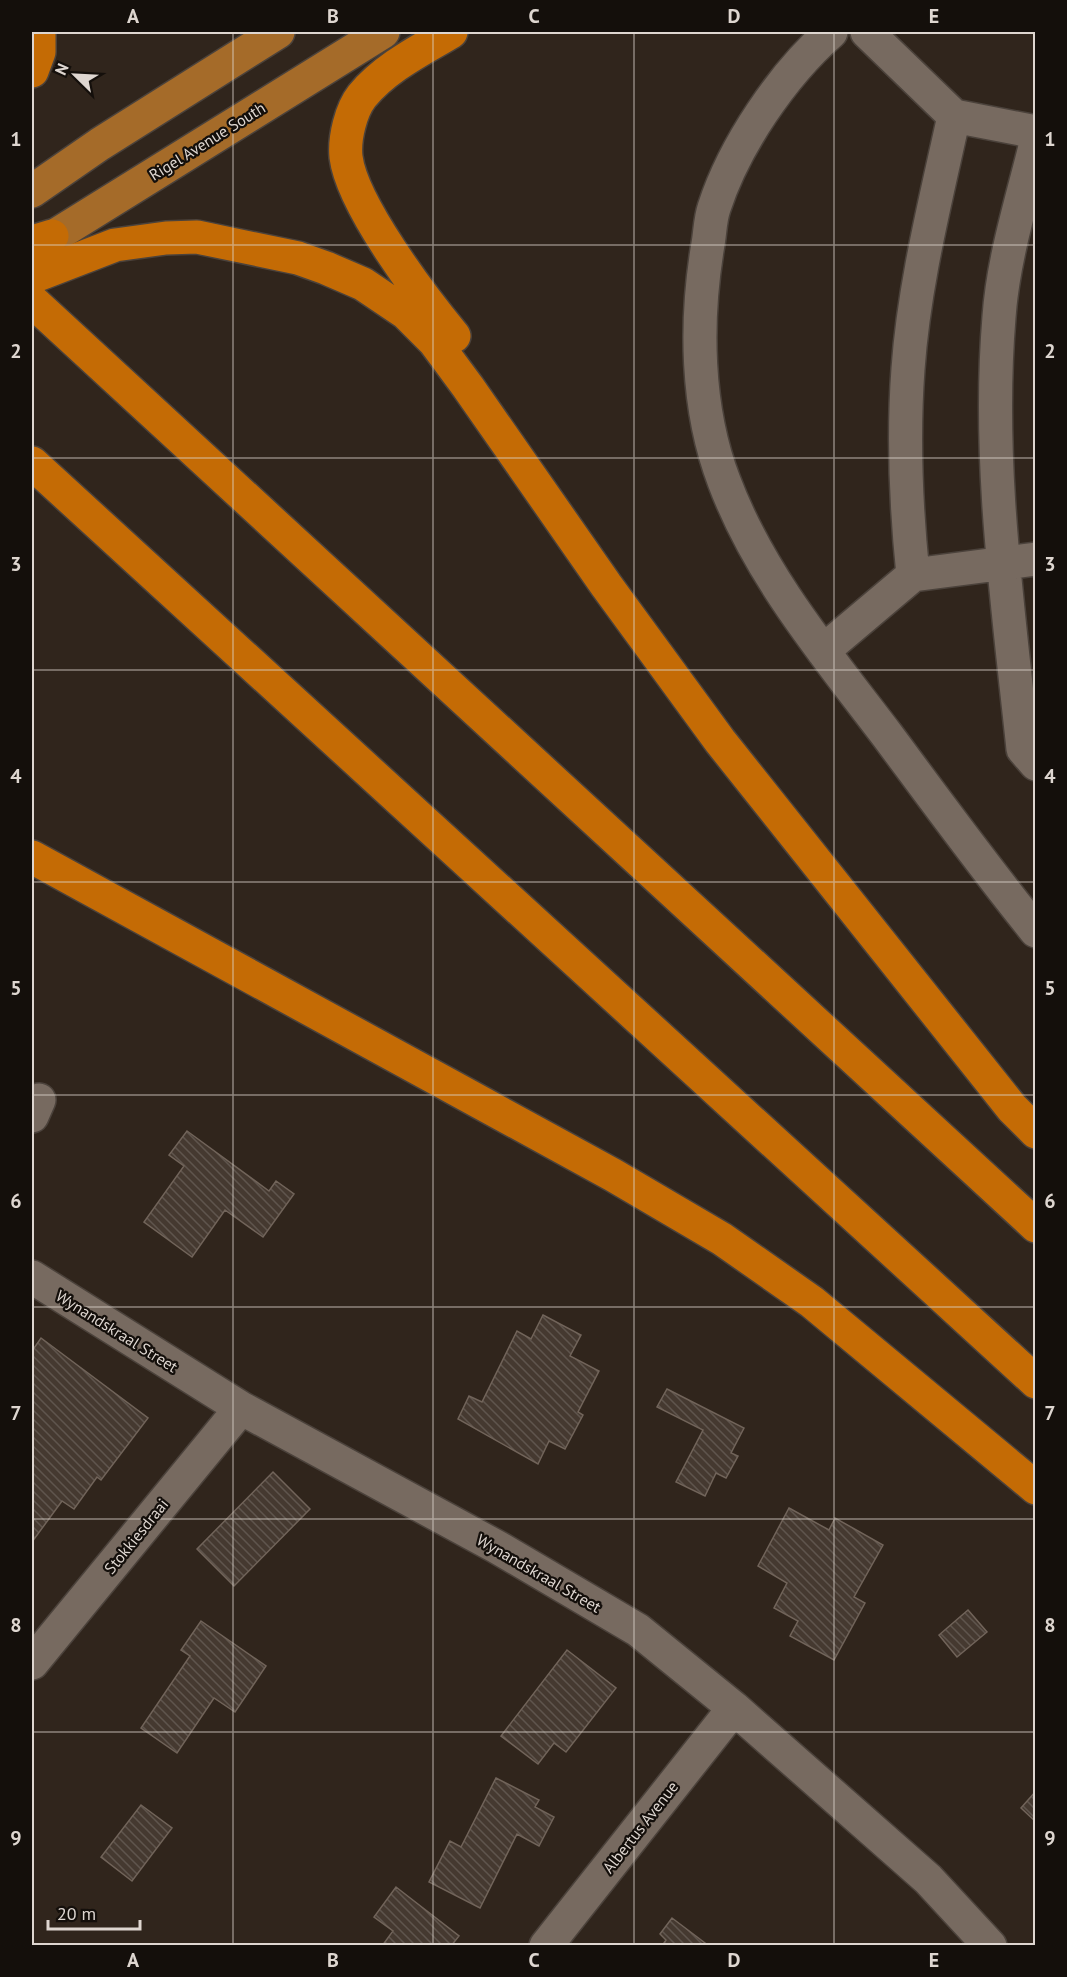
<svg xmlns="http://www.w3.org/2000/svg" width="1067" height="1977" font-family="'PT Sans',sans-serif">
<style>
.building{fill:url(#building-back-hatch);stroke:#71645a;stroke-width:1.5}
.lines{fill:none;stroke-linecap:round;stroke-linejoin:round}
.minor-casing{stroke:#4b423b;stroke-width:36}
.major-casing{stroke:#4b423b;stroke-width:36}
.highway-casing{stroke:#4b423b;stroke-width:36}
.minor{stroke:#776a60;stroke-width:33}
.major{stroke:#a56b29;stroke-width:33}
.highway{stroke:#c46b05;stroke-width:33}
.grid{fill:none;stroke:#ded6d0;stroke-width:1.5;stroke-opacity:0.55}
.labels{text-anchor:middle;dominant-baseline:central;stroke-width:4.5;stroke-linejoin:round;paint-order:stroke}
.street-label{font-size:16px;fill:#ded6d0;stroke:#140f0b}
.neatline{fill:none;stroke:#ded6d0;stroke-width:2}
.grid-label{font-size:20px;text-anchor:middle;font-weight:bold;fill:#ded6d0}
</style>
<defs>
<pattern id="building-back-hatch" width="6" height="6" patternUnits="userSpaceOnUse" patternTransform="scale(1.5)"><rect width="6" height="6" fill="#453930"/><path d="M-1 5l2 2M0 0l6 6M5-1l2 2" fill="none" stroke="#5f554d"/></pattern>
</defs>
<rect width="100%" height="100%" fill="#30251c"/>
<path class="building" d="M187 1131 269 1191 276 1181 294 1194 263 1237 225 1210 192 1257 144 1222 184 1166 169 1155Z
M543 1315 581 1335 570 1356 599 1371 578 1412 583 1415 565 1449 549 1441 538 1464 458 1419 469 1396 482 1402 517 1331 531 1339Z
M41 1338 148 1418 101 1480 97 1477 74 1509 62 1501 32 1542V1351Z
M667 1389 744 1428 731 1453 738 1456 726 1478 716 1473 705 1496 676 1482 703 1430 657 1407Z
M273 1472 310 1509 234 1586 197 1549Z
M789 1508 829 1530 835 1518 883 1545 854 1597 865 1603 834 1660 790 1636 798 1621 774 1608 787 1583 758 1566Z
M968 1610 987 1632 957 1657 939 1635Z
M201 1621 266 1666 235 1712 214 1698 177 1753 141 1728 190 1656 181 1650Z
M567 1650 616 1688 566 1752 554 1743 538 1764 501 1736Z
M496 1778 539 1800 535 1807 554 1817 539 1846 517 1834 480 1908 429 1882 450 1841 461 1847Z
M1036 1791V1822L1021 1808Z
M141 1805 172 1828 132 1881 101 1857Z
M396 1887 459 1936 451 1946H382L393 1931 374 1917Z
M672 1918 709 1946H662L666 1940 660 1934Z"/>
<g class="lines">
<g class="minor-casing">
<path id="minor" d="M831 32C782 75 734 146 714 208 710 220 710 233 708 244 695 321 696 408 724 481 759 575 827 656 887 735 936 801 984 867 1036 931
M867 32 954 116 1036 132
M1036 143C1022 200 1003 259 999 317 987 461 1008 606 1023 749L1036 764
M913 575C906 507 903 437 908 369 914 284 936 199 954 116
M823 651 913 575 1036 559
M32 1116 39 1100
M32 1277 241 1408 497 1547 638 1630 734 1708 928 1879 990 1946
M32 1663 241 1408
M546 1946 734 1708"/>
</g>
<g class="major-casing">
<path id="major" d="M32 191 100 144 278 32
M32 250 383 32"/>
</g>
<g class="highway-casing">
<path id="highway" d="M451 32C421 50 386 67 362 96 351 110 344 138 346 157 352 205 422 297 454 336
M32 71 39 52V32
M32 242 52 236
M32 277 115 245 166 238 197 237 298 258 326 268 363 284 406 313 434 341 468 387 606 585 720 741 1012 1108 1036 1132
M32 301 1036 1226
M32 463 1036 1382
M32 857 613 1175 722 1239 812 1302 1036 1488"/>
</g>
<use href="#minor" class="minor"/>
<use href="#major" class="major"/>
<use href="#highway" class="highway"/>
</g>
<path class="grid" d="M233 32V1946M433 32V1946M634 32V1946M834 32V1946M32 245H1036M32 458H1036M32 670H1036M32 882H1036M32 1095H1036M32 1307H1036M32 1519H1036M32 1732H1036"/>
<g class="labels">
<g class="street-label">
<text transform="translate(207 141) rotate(-32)">Rigel Avenue South</text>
<text transform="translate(117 1331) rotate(32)">Wynandskraal Street</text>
<text transform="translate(136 1536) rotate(-51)">Stokkiesdraai</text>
<text transform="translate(539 1573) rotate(30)">Wynandskraal Street</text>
<text transform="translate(640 1827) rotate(-52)">Albertus Avenue</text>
</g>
</g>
<rect width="1067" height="1977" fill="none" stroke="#140f0b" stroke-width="66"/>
<g transform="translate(75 75) rotate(294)" stroke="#140f0b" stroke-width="4.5" paint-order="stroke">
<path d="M0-4.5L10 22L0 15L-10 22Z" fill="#ded6d0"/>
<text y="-9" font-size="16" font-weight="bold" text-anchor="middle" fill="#ded6d0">N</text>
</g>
<path d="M48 1920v9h92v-9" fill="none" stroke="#ded6d0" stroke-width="3"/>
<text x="57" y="1920" font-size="18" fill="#ded6d0" stroke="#140f0b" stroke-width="4.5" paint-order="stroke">20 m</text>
<rect x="33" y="33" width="1001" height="1911" class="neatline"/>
<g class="grid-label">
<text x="133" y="23">A</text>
<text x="333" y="23">B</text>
<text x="534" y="23">C</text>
<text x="734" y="23">D</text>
<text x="934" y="23">E</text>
<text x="16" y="146">1</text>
<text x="1050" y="146">1</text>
<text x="16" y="358">2</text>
<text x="1050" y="358">2</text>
<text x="16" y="571">3</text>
<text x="1050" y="571">3</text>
<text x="16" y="783">4</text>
<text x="1050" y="783">4</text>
<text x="16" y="995">5</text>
<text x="1050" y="995">5</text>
<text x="16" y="1208">6</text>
<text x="1050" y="1208">6</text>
<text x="16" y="1420">7</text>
<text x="1050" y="1420">7</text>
<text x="16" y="1632">8</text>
<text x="1050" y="1632">8</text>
<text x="16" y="1845">9</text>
<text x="1050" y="1845">9</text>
<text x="133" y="1967">A</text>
<text x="333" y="1967">B</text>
<text x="534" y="1967">C</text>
<text x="734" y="1967">D</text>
<text x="934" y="1967">E</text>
</g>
</svg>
